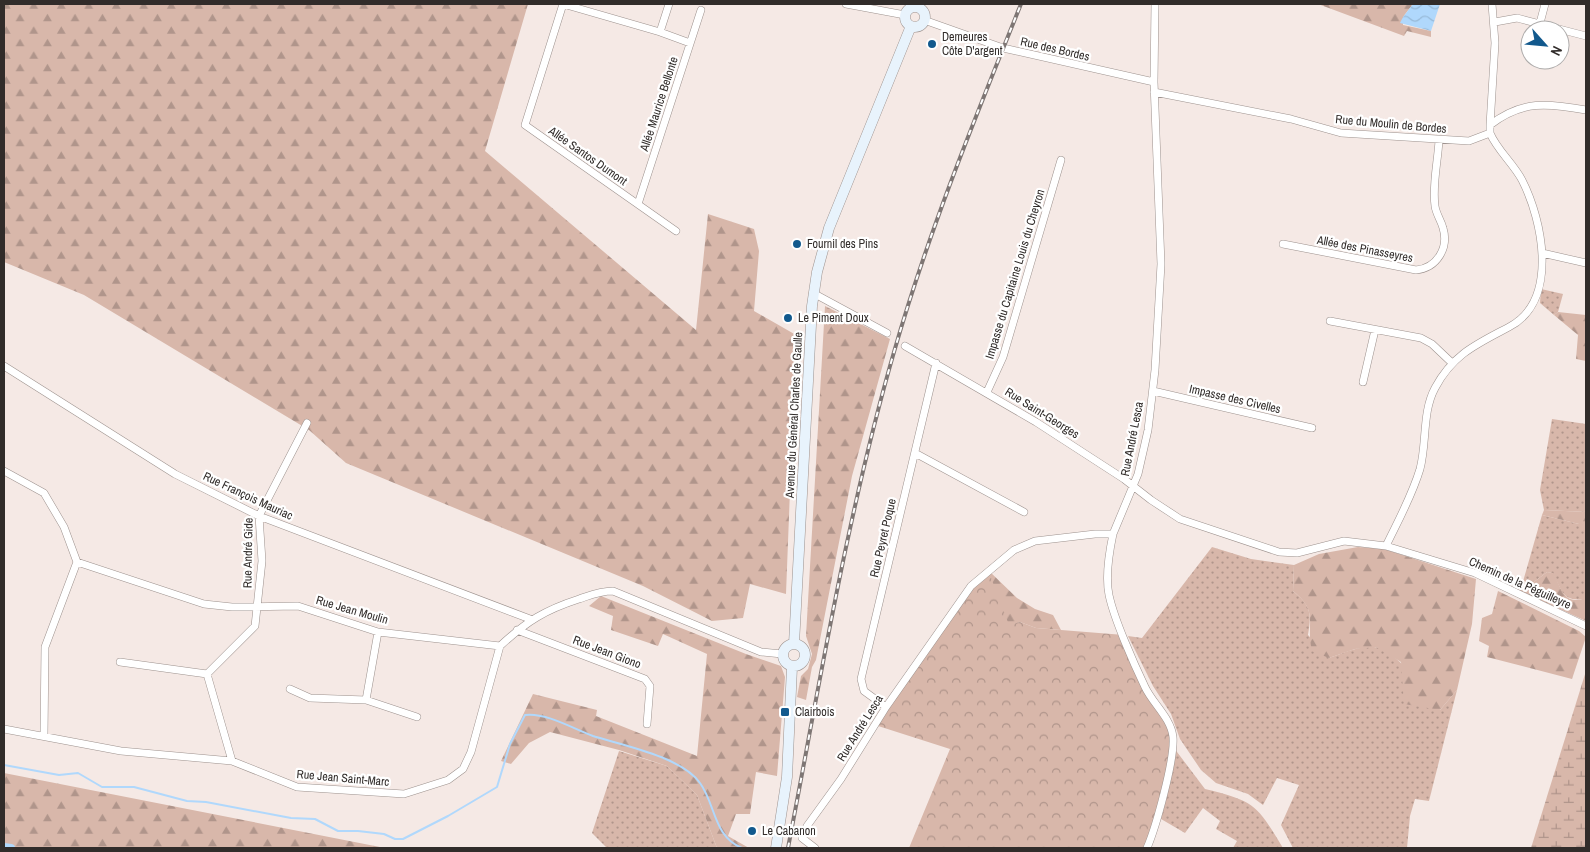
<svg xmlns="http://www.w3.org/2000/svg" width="1590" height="852" font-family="'Archivo Narrow',sans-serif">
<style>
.grass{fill:url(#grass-dots)}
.forest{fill:url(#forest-firs)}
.wetland{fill:url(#wetland-marsh)}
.park{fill:url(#park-crowns)}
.water{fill:url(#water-waves)}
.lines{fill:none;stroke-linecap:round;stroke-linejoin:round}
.stream{stroke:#b0d8fc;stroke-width:2}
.canal{stroke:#b0d8fc;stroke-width:8}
.minor-casing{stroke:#9d928e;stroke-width:8}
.secondary-casing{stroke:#9d928e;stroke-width:11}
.minor{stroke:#fff;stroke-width:7}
.secondary{stroke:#e8f3fc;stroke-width:10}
.rail-casing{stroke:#7e7674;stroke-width:4}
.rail{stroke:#fff;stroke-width:2;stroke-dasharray:5.5;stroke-linecap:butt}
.poi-dot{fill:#12598d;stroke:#fff;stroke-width:2}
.labels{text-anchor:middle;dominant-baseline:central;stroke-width:4.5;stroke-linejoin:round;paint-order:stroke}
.poi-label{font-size:12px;fill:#312c2a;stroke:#fff;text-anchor:start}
.street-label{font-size:12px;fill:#312c2a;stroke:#fff}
</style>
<defs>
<pattern id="grass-dots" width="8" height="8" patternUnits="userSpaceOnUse" patternTransform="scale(1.25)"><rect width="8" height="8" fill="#d8b7aa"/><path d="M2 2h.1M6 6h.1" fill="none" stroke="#b0958b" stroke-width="1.8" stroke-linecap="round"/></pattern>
<pattern id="forest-firs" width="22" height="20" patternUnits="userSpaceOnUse" patternTransform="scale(1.25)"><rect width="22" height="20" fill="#d8b7aa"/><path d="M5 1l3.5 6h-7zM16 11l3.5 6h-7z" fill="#b0958b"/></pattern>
<pattern id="wetland-marsh" width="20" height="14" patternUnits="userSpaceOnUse" patternTransform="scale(1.25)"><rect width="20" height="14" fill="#d8b7aa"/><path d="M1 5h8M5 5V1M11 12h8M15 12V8" fill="none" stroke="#b0958b"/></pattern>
<pattern id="park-crowns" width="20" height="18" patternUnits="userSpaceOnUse" patternTransform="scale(1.25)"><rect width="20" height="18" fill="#d8b7aa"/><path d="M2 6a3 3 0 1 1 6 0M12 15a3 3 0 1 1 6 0" fill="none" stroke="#b0958b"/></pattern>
<pattern id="water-waves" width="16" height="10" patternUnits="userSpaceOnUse" patternTransform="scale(1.25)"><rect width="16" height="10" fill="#b0d8fc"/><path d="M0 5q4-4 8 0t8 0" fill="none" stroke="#98bad8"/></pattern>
</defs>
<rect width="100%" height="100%" fill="#f5e9e5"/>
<path class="grass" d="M1541 289 1563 294 1558 312 1554 315 1540 303Z
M1552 419 1586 424V512L1544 510 1540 490Z
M1542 515 1579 524H1586L1585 599C1560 602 1563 589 1552 573L1547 572 1530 585H1522Z
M1212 547 1251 559 1294 565 1293 591C1310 605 1312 612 1308 635L1329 658C1343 653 1358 646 1374 647 1395 647 1427 694 1440 710L1457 690 1429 801 1415 799 1410 816 1407 848H1293L1281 825 1299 785 1277 778 1263 805 1248 794 1216 783 1201 770 1180 739 1171 714 1153 686 1128 636 1142 638Z
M1174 748 1205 789C1255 801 1257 805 1283 848H1233L1237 841 1216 829 1220 821 1203 808 1185 833 1161 819Z
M619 751 667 766 697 795 717 848H607L592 833Z"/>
<path class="forest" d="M4 4H528L485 151 696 330 708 214 754 229 759 251 754 311 796 335 786 594 750 584 743 618 712 621 643 586 346 463 309 430 84 295 4 262Z
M1318 4H1413L1403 17V25L1431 31V37L1407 31 1404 36Z
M825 306 890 339 852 476 816 660 812 667 806 700 797 697 801 676 808 669 812 654 806 636Z
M1558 312 1586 315V361L1576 359 1578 335 1554 315Z
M1544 510 1586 512V524H1579L1542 515Z
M1358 547 1384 549 1476 579 1472 624 1457 690 1440 710 1404 704 1401 662 1376 647 1355 649 1329 658 1312 651C1305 622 1320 613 1293 591L1294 565 1319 554Z
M988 570 1017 598 1035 609 1053 615 1061 630 1036 628 1020 622 1009 626 971 586Z
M1547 572 1553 573C1562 587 1562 606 1586 598V621L1518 590 1522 585H1530Z
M1498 591 1579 631 1586 637 1572 679 1487 657 1489 646 1479 641 1482 618 1492 614Z
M601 596 746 654 781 666 785 677 777 776 756 772 750 814H736L728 836 749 848H717L697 795 667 766 619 750 550 732 529 743 511 764 501 761 533 694 597 710 596 716 697 756 707 654 663 634 658 646 611 630 613 616 589 606Z
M4 773 385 848H4Z"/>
<path class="wetland" d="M1586 671V848H1531Z"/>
<path class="park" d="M988 570 1009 625 1020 622 1036 628 1124 635 1173 737 1167 777 1147 848H909L950 749 875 725 971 586Z"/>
<path class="water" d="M1413 4H1440L1431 31 1400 23 1403 17Z"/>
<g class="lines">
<path class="stream" d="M4 765 59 775 78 773 102 787H134L187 801 206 802 291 818 315 819 338 831H358L384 834 395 839H403L448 816 497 787 510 744 525 715C545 712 574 729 593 736 622 745 682 757 700 783 716 805 713 836 742 848"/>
<path class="canal" d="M4 847 11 848"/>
<g class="minor-casing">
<path id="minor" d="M563 4 525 125 676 231
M563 4 660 32
M669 4 660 32 690 43
M846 4 905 15
M924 20 1003 48 1154 82
M1495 22 1517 18 1586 36
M1540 23 1545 4
M1154 92 1291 119 1341 133 1469 141 1490 133V125C1522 100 1548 103 1586 110
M1490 125 1495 43 1492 4
M638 204 701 10
M1283 244 1416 270C1437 268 1449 248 1443 228 1441 220 1436 214 1435 206 1432 185 1438 161 1439 140
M1542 253 1586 263
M813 293 887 333
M1330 321 1421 338 1432 344 1451 362
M905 346 1036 422 1124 479 1151 500 1180 519 1279 552 1297 553 1344 541 1386 546 1475 573 1586 626
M4 366 175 474 259 516 530 619
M1363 382 1375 330
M1153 391 1312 428
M987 392 1003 357 1061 160
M915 453 1024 512
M4 471 44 493 64 527 77 562 204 604 232 607 298 606 378 632 500 646C527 621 545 610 579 599 591 595 600 591 613 591L761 652 782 654
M1113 534C1109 553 1105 576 1109 595 1114 619 1134 664 1145 687 1153 704 1171 718 1173 737 1175 759 1156 827 1147 848
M1386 546C1398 521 1412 496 1420 469 1427 443 1422 412 1435 388 1453 354 1477 344 1509 327 1559 301 1543 221 1522 180 1513 163 1497 150 1490 133
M517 630 645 679 650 686 647 724
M120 662 207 674
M290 689 310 698 366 700 417 717
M366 700 378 632
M886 707 864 691 861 679 936 363
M4 729 121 751 232 761 297 787 404 794 448 780 463 769 471 752 500 646
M44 736 45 647 77 562
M232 761 207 674 255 626 262 561 259 516 307 423
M815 848 802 838 807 826 841 779 886 707 971 586 1014 550 1035 541 1095 534H1113L1138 474 1148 430 1155 370 1161 264 1154 82 1155 4"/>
</g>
<g class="secondary-casing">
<path id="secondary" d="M905 17a10 10 0 1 1 20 0a10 10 0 1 1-20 0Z
M783 655a11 11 0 1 1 22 0a11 11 0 1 1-22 0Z
M794 644 812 306 817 272 829 228 911 26
M776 848 787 777 792 667"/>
</g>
<use href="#minor" class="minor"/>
<use href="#secondary" class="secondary"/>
<g class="rail-casing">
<path id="rail" d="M788 848C820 682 847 515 894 352 928 233 975 118 1021 4"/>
</g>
<use href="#rail" class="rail"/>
</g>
<g class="poi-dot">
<circle cx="932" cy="44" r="5"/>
<circle cx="797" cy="244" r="5"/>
<circle cx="788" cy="318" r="5"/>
<rect x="780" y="707" width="10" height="10" rx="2.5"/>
<circle cx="752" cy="831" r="5"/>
</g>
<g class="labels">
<g class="poi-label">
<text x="942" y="37">Demeures<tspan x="942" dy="14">Côte D'argent</tspan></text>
<text x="807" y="244">Fournil des Pins</text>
<text x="798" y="318">Le Piment Doux</text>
<text x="795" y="712">Clairbois</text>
<text x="762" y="831">Le Cabanon</text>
</g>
<g class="street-label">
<text transform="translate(1055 49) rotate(13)">Rue des Bordes</text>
<text transform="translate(659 104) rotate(-72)">Allée Maurice Bellonte</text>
<text transform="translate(1391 124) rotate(5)">Rue du Moulin de Bordes</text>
<text transform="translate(588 156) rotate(35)">Allée Santos Dumont</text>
<text transform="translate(1365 249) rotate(11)">Allée des Pinasseyres</text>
<text transform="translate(1015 274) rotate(-73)">Impasse du Capitaine Louis du Cheyron</text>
<text transform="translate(1235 399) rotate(13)">Impasse des Civelles</text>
<text transform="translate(1042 413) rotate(32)">Rue Saint-Georges</text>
<text transform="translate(794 415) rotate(-87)">Avenue du Général Charles de Gaulle</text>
<text transform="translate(1132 439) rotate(-79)">Rue André Lesca</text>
<text transform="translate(248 496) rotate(25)">Rue François Mauriac</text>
<text transform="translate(883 538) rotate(-77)">Rue Peyret Poque</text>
<text transform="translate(248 553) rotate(-89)">Rue André Gide</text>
<text transform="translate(1520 583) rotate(24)">Chemin de la Péguilleyre</text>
<text transform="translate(352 610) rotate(16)">Rue Jean Moulin</text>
<text transform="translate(607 652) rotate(21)">Rue Jean Giono</text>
<text transform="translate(860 728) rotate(-58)">Rue André Lesca</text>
<text transform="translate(343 778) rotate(5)">Rue Jean Saint-Marc</text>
</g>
</g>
<rect width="1590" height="852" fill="none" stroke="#312c2a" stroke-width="10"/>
<g transform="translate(1545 45) rotate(117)"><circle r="24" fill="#ffffff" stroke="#adabaa"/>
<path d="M0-4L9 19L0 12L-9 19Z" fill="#12598d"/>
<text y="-8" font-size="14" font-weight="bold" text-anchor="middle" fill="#312c2a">N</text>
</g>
</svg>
